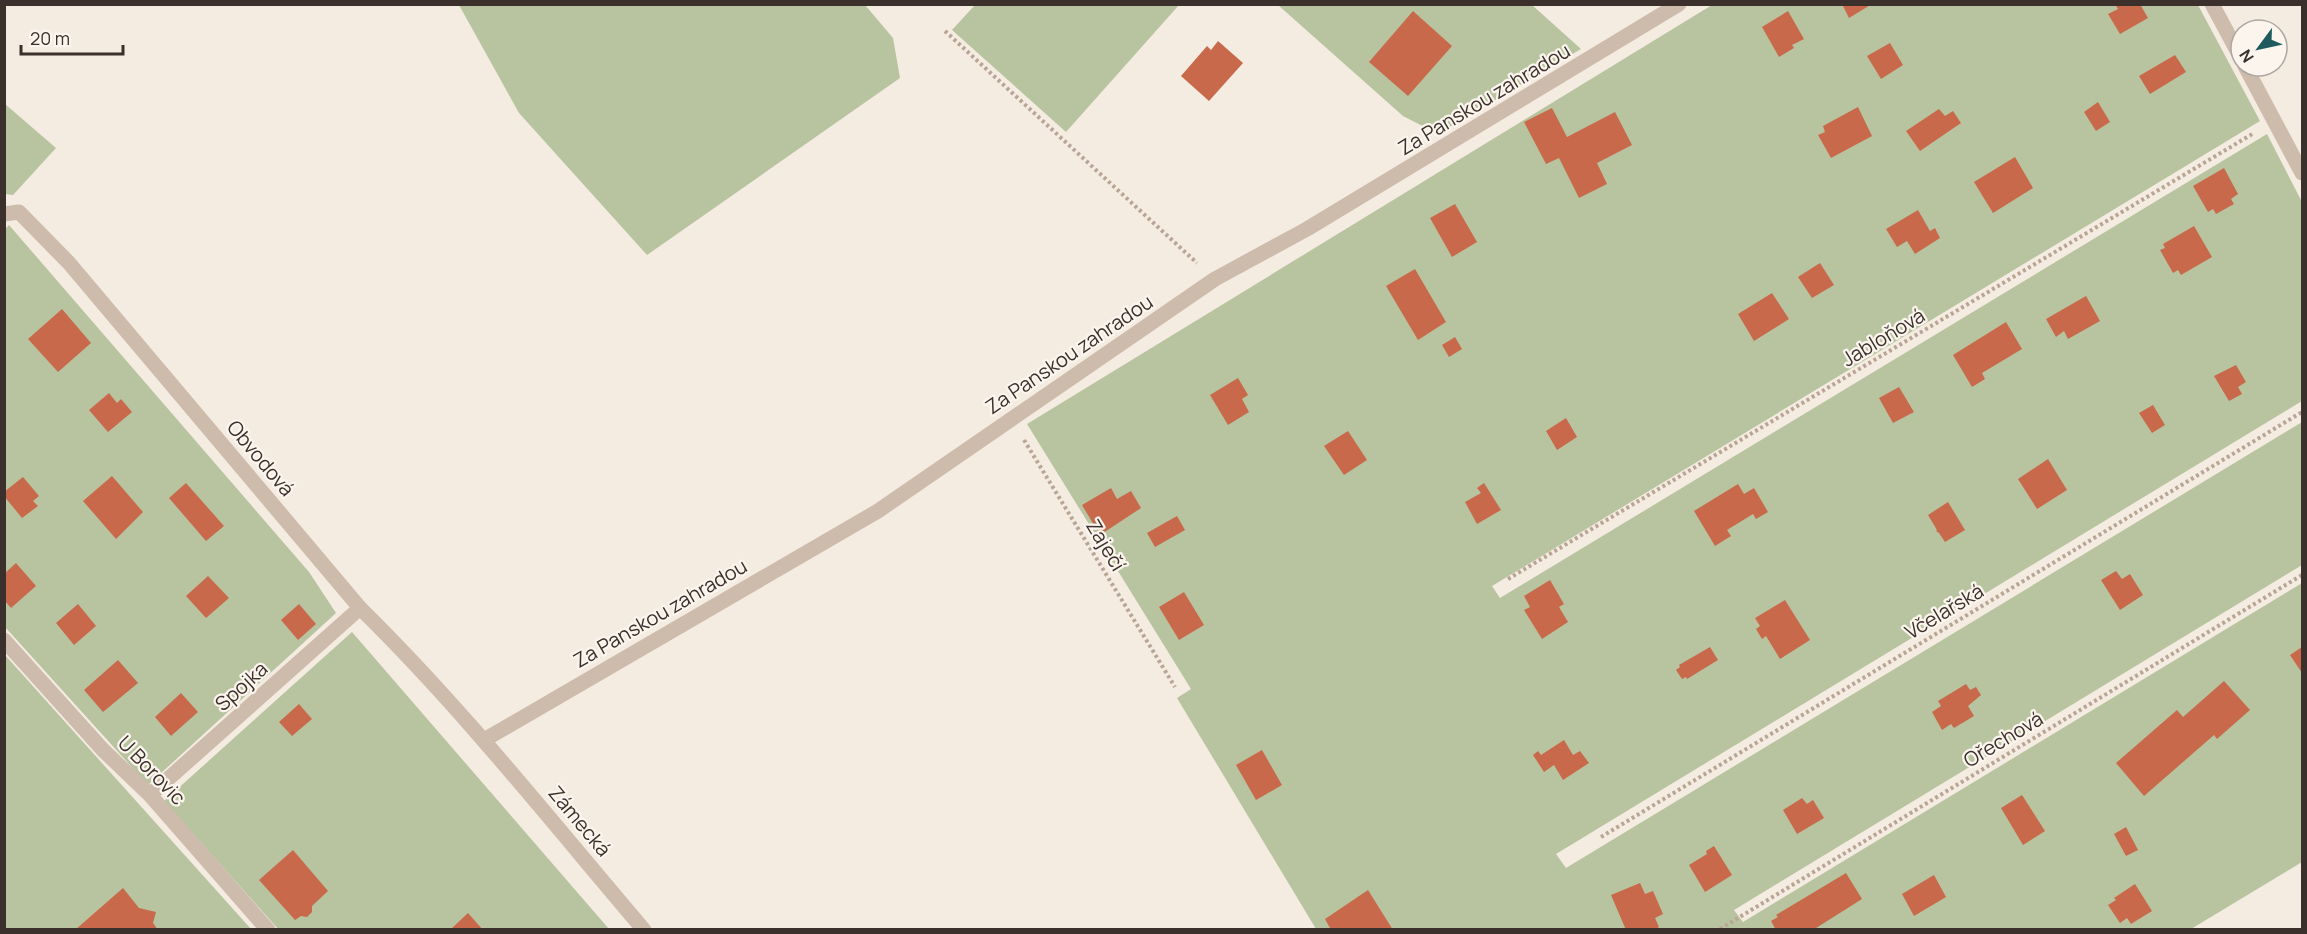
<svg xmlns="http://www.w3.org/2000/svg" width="2307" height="934" font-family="Manrope,sans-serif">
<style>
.green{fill:#b8c4a0}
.building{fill:#c8694b}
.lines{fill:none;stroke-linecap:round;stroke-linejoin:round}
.path{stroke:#b9a596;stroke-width:4;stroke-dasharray:3 3;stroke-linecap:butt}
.lane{stroke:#cdbbac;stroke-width:15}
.street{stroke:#cdbbac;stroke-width:15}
.labels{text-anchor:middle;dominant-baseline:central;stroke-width:4.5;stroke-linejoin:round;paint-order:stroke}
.street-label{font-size:20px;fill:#3b302b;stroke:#fbf5ee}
</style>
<rect width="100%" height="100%" fill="#f4ebe1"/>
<path class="green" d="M459 5H865L893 38 900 78 647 255 519 113Z
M975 5V4L1179 5 1066 132 952 30Z
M1278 5H1532L1581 49 1438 134 1403 116Z
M1712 5H2198L2260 121 1492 586 1500 598 2267 134 2302 202V401L1556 854 1566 868 2302 422V565L1734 910 1743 922 2302 583V862L2191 929H1316L1177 698 1191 689 1027 424Z
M5 104 56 148 13 195 5 194Z
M9 225 309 572 336 613 148 785 5 627 4 230Z
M352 632 609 929H278L164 801Z
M5 655 251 929H5Z"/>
<path class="building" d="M1842 4H1872L1849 18Z
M2115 4H2140L2148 18 2120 34 2108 14 2118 9Z
M1413 11 1452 46 1408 96 1369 62Z
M1788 11 1804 39 1792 45 1794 48 1779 57 1762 27Z
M1218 41 1243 63 1209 101 1181 76 1207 46 1211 50Z
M1890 43 1903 65 1881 79 1867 56Z
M2175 55 2186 72 2150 94 2139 76Z
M2098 102 2110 122 2096 131 2084 112Z
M1858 107 1872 136 1831 158 1818 135 1825 132 1823 126Z
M1552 108 1567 137 1615 112 1632 145 1597 163 1607 184 1579 198 1559 158 1546 164 1524 122Z
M1939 109 1945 116 1953 111 1961 123 1920 151 1906 131Z
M2015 157 2033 188 1993 213 1974 182Z
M2224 168 2238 194 2231 199 2234 204 2216 214 2213 209 2208 212 2193 186Z
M1455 204 1477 242 1452 257 1430 218Z
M1918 210 1930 231 1935 228 1940 238 1915 254 1907 241 1897 247 1886 229Z
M2194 226 2212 257 2181 275 2178 270 2173 273 2160 250 2165 248 2163 244Z
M1820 263 1834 285 1812 298 1798 277Z
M1415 269 1446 322 1418 340 1386 286Z
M1772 293 1789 319 1754 341 1738 314Z
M2086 296 2100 321 2068 339 2064 331 2056 337 2046 319Z
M62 309 91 343 58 372 28 339Z
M2006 322 2022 349 1982 373 1985 379 1972 387 1953 355Z
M1455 337 1462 349 1449 357 1442 345Z
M2236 365 2246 382 2238 387 2242 394 2229 401 2214 376Z
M1238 378 1248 395 1242 399 1249 412 1228 425 1210 395Z
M1899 387 1914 412 1893 423 1879 398Z
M109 393 117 403 121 399 132 412 108 432 89 410Z
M2153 405 2165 425 2152 433 2139 413Z
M1566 418 1577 437 1557 450 1546 431Z
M1348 431 1367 460 1344 475 1324 446Z
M2048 459 2067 490 2037 509 2018 479Z
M112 476 143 512 116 539 83 501Z
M23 477 39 496 33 501 38 506 22 518 4 496V492Z
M186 483 224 526 206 541 169 498Z
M1484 483 1501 510 1477 524 1465 502 1481 493 1477 488Z
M1738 484 1744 494 1754 488 1768 512 1756 519 1753 514 1727 530 1731 536 1715 546 1694 511Z
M1111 488 1117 499 1131 491 1141 508 1100 535 1082 505Z
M1948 502 1965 530 1945 542 1939 533 1936 531 1937 530 1928 515Z
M1177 516 1185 530 1155 547 1147 533Z
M16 563 36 586 11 608 4 600V574Z
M2116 571 2122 579 2130 574 2143 595 2120 610 2101 580Z
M208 576 229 598 206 618 186 596Z
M1550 580 1564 604 1559 607 1568 622 1542 639 1524 610 1530 607 1524 596Z
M1184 592 1204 625 1179 640 1159 607Z
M1785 600 1810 640 1780 659 1766 636 1762 639 1756 629 1760 626 1755 618Z
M78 604 96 626 74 645 56 623Z
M299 604 316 624 298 640 281 620Z
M1710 647 1718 660 1687 679 1686 677 1682 679 1676 670 1680 667 1679 665Z
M2302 647V673L2290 655Z
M118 660 138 683 103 712 84 690Z
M2224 681 2250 710 2217 739 2214 735 2144 796 2116 763 2177 710 2183 717Z
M1966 684 1970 690 1976 687 1981 695 1968 706 1974 716 1954 728 1951 724 1942 730 1932 712 1941 706 1938 701Z
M181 693 198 712 171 736 155 717Z
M299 704 312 719 292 736 279 722Z
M1564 740 1573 755 1580 751 1589 763 1563 780 1554 765 1544 772 1533 755 1538 751 1541 755Z
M1262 750 1282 785 1256 800 1236 765Z
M2022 795 2045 831 2023 845 2001 808Z
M1802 798 1807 804 1813 800 1824 818 1797 834 1783 810Z
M2126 827 2138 850 2126 856 2114 834Z
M1714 846 1732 875 1705 892 1689 865 1707 854 1706 851Z
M293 850 328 891 312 906V912L307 917 301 916 295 920 259 880Z
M1846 873 1862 899 1813 930H1776L1771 921 1778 917 1776 915Z
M1934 875 1946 897 1914 916 1902 894Z
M1640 883 1645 894 1653 891 1663 914 1655 918 1659 927 1654 930H1626L1611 895Z
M2135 884 2152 911 2131 924 2127 918 2120 923 2108 905 2116 900 2114 898Z
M123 888 139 908 156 912 153 923 158 930H75Z
M1368 890 1393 930H1331L1325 919Z
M468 913 483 930H450Z"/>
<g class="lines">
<path class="path" d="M945 31 1197 263
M1024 440 1175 687
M1508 579 2254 133
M1601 837 2302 412
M1720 929 2302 575"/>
<path class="lane" d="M2212 4 2241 58
M2245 66 2302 173
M4 640 103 750 150 795 268 930
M484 740 878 511 1215 279 1307 229 1679 4
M150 795 360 608"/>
<path class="street" d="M4 214 19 212 69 263 360 608C462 708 551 821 644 930"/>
</g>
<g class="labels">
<g class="street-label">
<text transform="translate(1484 99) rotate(-31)">Za Panskou zahradou</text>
<text transform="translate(1883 337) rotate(-31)">Jabloňová</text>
<text transform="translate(1069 354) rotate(-34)">Za Panskou zahradou</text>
<text transform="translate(261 458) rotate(50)">Obvodová</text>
<text transform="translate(1106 545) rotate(59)">Zaječí</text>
<text transform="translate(1944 611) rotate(-31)">Včelařská</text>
<text transform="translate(660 613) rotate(-30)">Za Panskou zahradou</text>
<text transform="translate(241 686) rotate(-42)">Spojka</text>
<text transform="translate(2003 739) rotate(-31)">Ořechová</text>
<text transform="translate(152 770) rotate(46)">U Borovic</text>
<text transform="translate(580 821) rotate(50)">Zámecká</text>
</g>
</g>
<rect width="2307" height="934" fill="none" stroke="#3b302b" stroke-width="12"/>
<g transform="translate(2259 48) rotate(237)"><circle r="28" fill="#fbf5ee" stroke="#aea6a0" stroke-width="1.5"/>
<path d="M0-4.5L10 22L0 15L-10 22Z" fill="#1f5a5e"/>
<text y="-9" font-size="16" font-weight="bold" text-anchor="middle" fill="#3b302b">N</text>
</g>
<path d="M21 45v9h102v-9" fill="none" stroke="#3b302b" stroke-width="3"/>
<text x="30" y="45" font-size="18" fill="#3b302b" stroke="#fbf5ee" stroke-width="4.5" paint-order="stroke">20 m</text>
</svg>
